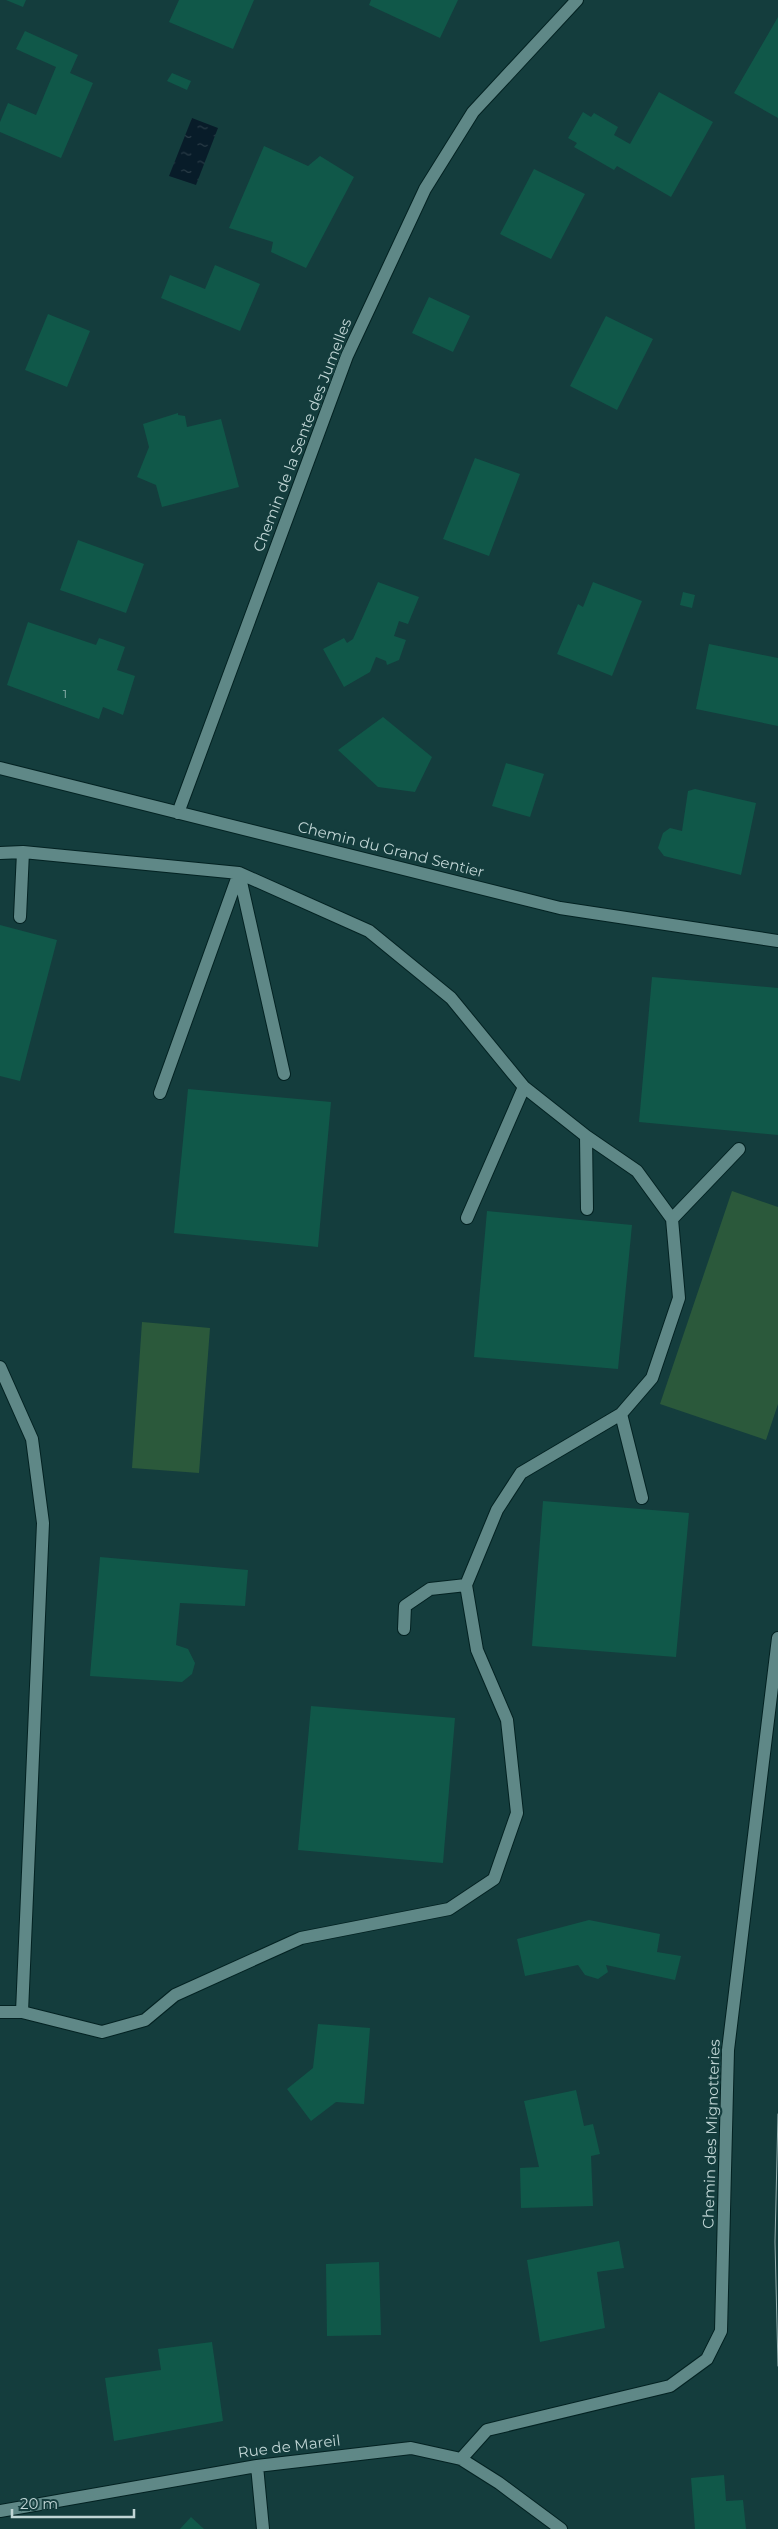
<svg xmlns="http://www.w3.org/2000/svg" width="778" height="2529" font-family="Montserrat,sans-serif">
<style>
.park{fill:#2b593b}
.water{fill:url(#water-ripples)}
.building{fill:#105849}
.lines{fill:none;stroke-linecap:round;stroke-linejoin:round}
.lane-casing{stroke:#032222;stroke-width:14}
.street-casing{stroke:#032222;stroke-width:14}
.lane{stroke:#5f8887;stroke-width:12}
.street{stroke:#5f8887;stroke-width:12}
.tram{stroke:#97b1b1;stroke-width:1}
.labels{text-anchor:middle;dominant-baseline:central;stroke-width:4.5;stroke-linejoin:round;paint-order:stroke}
.number-label{font-size:12px;fill:#95b6b3}
.street-label{font-size:15px;fill:#c1d6d6;stroke:#143d3d}
</style>
<defs>
<pattern id="water-ripples" width="26" height="14" patternUnits="userSpaceOnUse" patternTransform="scale(1.25)"><rect width="26" height="14" fill="#081c29"/><path d="M2 4q2-2 4 0t4 0M15 11q2-2 4 0t4 0" fill="none" stroke="#2a3c47"/></pattern>
</defs>
<rect width="100%" height="100%" fill="#143d3d"/>
<path class="park" d="M732 1191 778 1207V1404L766 1440 660 1404Z
M142 1322 210 1328 199 1473 132 1468Z"/>
<path class="water" d="M192 118 218 128 196 185 169 176Z"/>
<path class="building" d="M6 0H26L23 7Z
M179 0H254L233 49 169 22Z
M371 0H458L440 38 369 5Z
M778 17V118L734 93Z
M25 31 78 55 70 73 93 83 61 158 0 132V122L8 103 36 115 56 67 16 49Z
M172 73 191 81 187 90 167 81Z
M659 92 713 122 671 197 617 166 614 170 574 147 577 143 568 138 583 112 591 117 594 113 618 127 614 135 630 144Z
M264 146 308 166 320 156 354 177 306 268 271 252 273 242 229 228Z
M534 169 585 194 551 259 500 234Z
M215 265 260 284 240 331 161 298 170 275 205 289Z
M429 297 470 316 453 352 412 333Z
M48 314 90 331 67 387 25 370Z
M606 316 653 339 617 410 570 386Z
M178 413V415L185 416 187 427 221 419 239 487 162 507 156 485 137 477 149 447 143 424Z
M475 458 520 474 489 556 443 539Z
M78 540 144 564 126 613 60 590Z
M378 582 419 597 408 624 399 621 394 636 406 640 399 660 387 665 386 661 376 657 370 672 344 687 323 649 344 638 347 643 353 639Z
M593 582 642 601 612 676 557 654 578 604 583 607Z
M683 592 695 595 692 608 680 605Z
M28 622 96 645 99 638 125 647 117 670 135 676 123 715 103 707 99 719 7 685Z
M709 644 778 658V726L696 709Z
M383 717 432 757 415 792 378 787 338 750Z
M506 763 544 774 530 817 492 806Z
M695 789 756 803 741 875 664 856 658 848 663 833 670 828 682 831 688 791Z
M0 925 57 940 20 1081 0 1076Z
M652 977 778 988V1135L639 1122Z
M188 1089 331 1102 318 1247 174 1233Z
M487 1211 632 1225 618 1369 474 1357Z
M543 1501 689 1513 676 1657 532 1646Z
M100 1557 248 1570 245 1606 180 1603 176 1645 188 1649 195 1663 192 1674 182 1682 90 1676Z
M311 1706 455 1718 443 1863 298 1850Z
M589 1920 660 1934 657 1952 681 1956 675 1980 606 1965 608 1972 598 1979 585 1975 578 1965 525 1976 517 1939Z
M318 2024 370 2028 364 2104 336 2102 311 2121 287 2089 313 2068Z
M576 2090 584 2126 593 2124 600 2154 591 2156 593 2206 521 2208 520 2168 539 2167 524 2101Z
M619 2241 624 2268 597 2272 605 2328 540 2342 527 2260Z
M379 2262 381 2335 327 2336 326 2264Z
M212 2342 223 2421 114 2441 105 2378 161 2370 158 2349Z
M724 2475 726 2501 743 2500 746 2529H695L691 2478Z
M191 2517 204 2529H180Z"/>
<g class="lines">
<g class="lane-casing">
<path id="lane" d="M0 853 23 852 239 873 369 931 451 998 524 1087 586 1136 637 1171 672 1219 679 1298 652 1378 621 1414 521 1473 497 1510 466 1585 477 1650 507 1720 517 1813 494 1879 449 1909 301 1938 175 1995 145 2020 102 2032 22 2012
M20 917 23 852
M160 1093 239 873 284 1074
M586 1136 587 1209
M467 1218 524 1087
M672 1219 739 1149
M0 1367 32 1439 43 1523 22 2012H0
M621 1414 642 1498
M404 1629 405 1606 430 1589 466 1585"/>
</g>
<g class="street-casing">
<path id="street" d="M0 768 560 908 778 941
M178 813 347 356 425 189 473 112 577 0
M461 2459 487 2430 670 2386 707 2359 721 2331 728 2050 778 1638
M257 2466 263 2529
M0 2511 257 2466 411 2448 461 2459 499 2483 561 2529"/>
</g>
<use href="#lane" class="lane"/>
<use href="#street" class="street"/>
<path class="tram" d="M778 2114 775 2242 778 2366"/>
</g>
<g class="labels">
<g class="number-label">
<text x="65" y="693">1</text>
</g>
<g class="street-label">
<text transform="translate(302 435) rotate(-69)">Chemin de la Sente des Jumelles</text>
<text transform="translate(391 849) rotate(14)">Chemin du Grand Sentier</text>
<text transform="translate(711 2134) rotate(-88)">Chemin des Mignotteries</text>
<text transform="translate(289 2446) rotate(-7)">Rue de Mareil</text>
</g>
</g>
<path d="M12 2509v8h122v-8" fill="none" stroke="#c1d6d6" stroke-width="2.5"/>
<text x="20" y="2509" font-size="15" fill="#c1d6d6" stroke="#143d3d" stroke-width="4" paint-order="stroke">20 m</text>
</svg>
